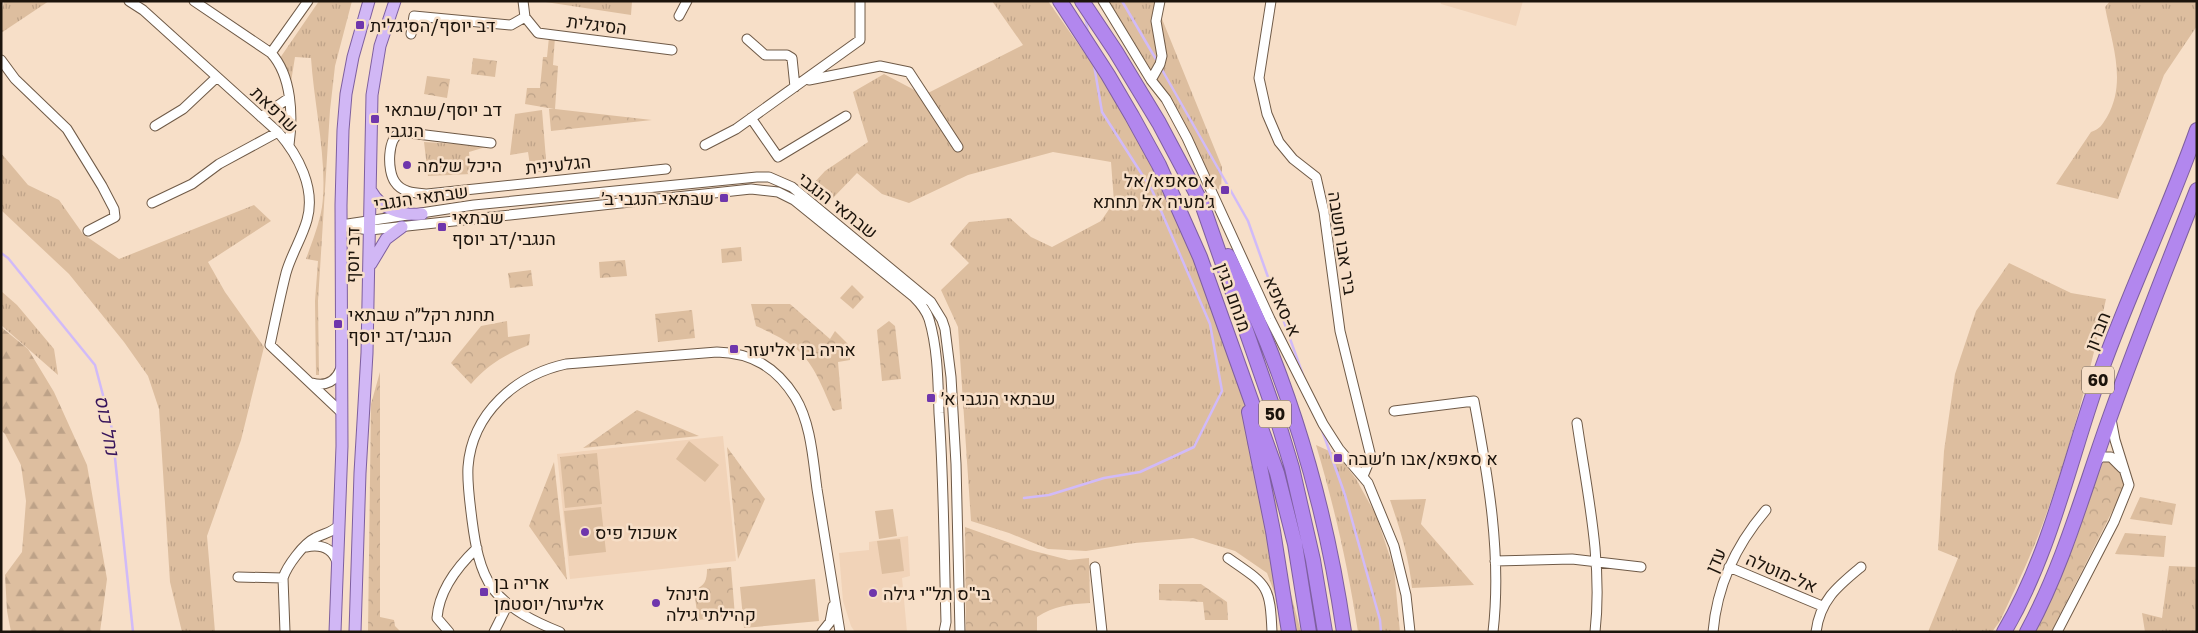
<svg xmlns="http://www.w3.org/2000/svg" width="2198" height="633" font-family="'Golos Text',Heebo,sans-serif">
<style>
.built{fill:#f1d3b8}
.grass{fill:url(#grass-tufts)}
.forest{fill:url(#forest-firs)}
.park{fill:url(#park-crowns)}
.garden{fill:#ddbe9f}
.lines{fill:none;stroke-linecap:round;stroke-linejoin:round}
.stream{stroke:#d1baf8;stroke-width:2.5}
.minor-casing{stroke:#6f5a47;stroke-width:11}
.major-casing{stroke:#7e5f9f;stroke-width:13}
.highway-casing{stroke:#7e5f9f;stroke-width:16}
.minor{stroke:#fff;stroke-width:9}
.major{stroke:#d1b7f5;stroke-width:11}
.highway{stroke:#b287ee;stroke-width:14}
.poi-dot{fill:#6f36ac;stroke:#f7dfc8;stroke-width:2}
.labels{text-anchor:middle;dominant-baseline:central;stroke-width:5;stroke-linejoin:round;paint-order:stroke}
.shield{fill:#f7dfc8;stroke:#5e5144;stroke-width:1}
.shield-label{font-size:16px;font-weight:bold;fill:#1c140c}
.street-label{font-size:18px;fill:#1c140c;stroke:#f7dfc8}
.poi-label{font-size:18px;fill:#1c140c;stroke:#f7dfc8;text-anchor:start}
.water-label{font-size:19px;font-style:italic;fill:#37145b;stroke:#f7dfc8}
</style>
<defs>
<pattern id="grass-tufts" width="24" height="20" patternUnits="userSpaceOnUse" patternTransform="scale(1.25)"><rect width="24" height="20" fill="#ddbe9f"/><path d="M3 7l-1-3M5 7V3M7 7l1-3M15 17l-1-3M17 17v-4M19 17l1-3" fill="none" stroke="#bda288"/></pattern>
<pattern id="forest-firs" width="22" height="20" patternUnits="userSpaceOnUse" patternTransform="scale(1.25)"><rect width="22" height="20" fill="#ddbe9f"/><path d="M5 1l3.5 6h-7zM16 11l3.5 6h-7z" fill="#bda288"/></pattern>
<pattern id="park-crowns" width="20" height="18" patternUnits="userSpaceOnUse" patternTransform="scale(1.25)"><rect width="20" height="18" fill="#ddbe9f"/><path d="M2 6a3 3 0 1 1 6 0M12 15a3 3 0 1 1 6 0" fill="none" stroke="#bda288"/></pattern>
</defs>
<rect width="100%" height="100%" fill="#f7dfc8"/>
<path class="built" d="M1440 1H1523L1516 26 1441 4Z
M723 436 736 561 570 579 557 454Z
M908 536 910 576 902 578 907 632H855L851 626 843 601 839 553 869 550V542Z"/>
<path class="grass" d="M4 1H49L1 33V15Z
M319 1H352L335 66 330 110 318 301 319 375H316L315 301 318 261 306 259C312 242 319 225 322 207 328 162 314 105 311 58L295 57 291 82 287 69 280 58Z
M539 1H632L631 15Z
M992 1H1048L1102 78 1155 166 1199 266 1278 471 1277 542 1301 632H1289L1267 573 1235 551 1193 538 1135 543 1086 551 1048 549 1009 533 971 521 958 327 941 290 969 263 950 244 969 222 1010 218 1031 237 1052 247 1101 221 1114 202 1111 162 1053 152 968 175 909 203 882 194 857 173 832 199 814 183 825 171 868 142 853 92 884 74 924 95 1023 45Z
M1109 1H1161L1160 14 1222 167 1221 191 1214 186 1173 106Z
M2110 1H2197V26L2164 75 2118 199 2056 184 2091 132C2100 129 2102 125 2107 117 2127 82 2112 44 2105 7Z
M542 110 547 172H531L528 152 510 155 515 114Z
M424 142 489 146 469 152 471 174 428 176Z
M1 153 28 185 59 200 83 234 119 259 254 205 271 221 208 262 225 292 264 347 241 440 207 536 215 632H182L170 582 159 409 148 376 124 342 69 274 1 210Z
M2009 263 2071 293 2106 299C2090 374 2070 450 2043 523 2031 556 2015 589 2000 621L1992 632H1928L1958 558 1938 550 1944 451 1955 374 1976 311Z
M1 291 17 305 54 349 58 375 1 325Z
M1316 445 1338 455 1356 479 1376 515 1394 569 1400 632H1358C1348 567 1335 509 1316 445Z
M1426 499 1421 524 1474 585 1412 588C1409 557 1400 529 1390 500Z
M2169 566 2197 567V632H2145L2142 613 2162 618Z"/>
<path class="forest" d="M1 327 28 349 54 392 87 465 107 579 100 632H11L7 611 5 575 22 552 26 501 21 465 5 434 1 430Z"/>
<path class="park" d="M549 37H555L553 65 558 66 555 109 652 120 551 131 549 109H554L525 104 527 88H540L543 57H547Z
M473 58 497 61 495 77 471 74Z
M427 76 450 79 447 98 424 94Z
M741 247 742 261 722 263 721 249Z
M625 260 627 276 600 278 599 262Z
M531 270 533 286 510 288 508 273Z
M852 285 864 297 853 309 840 298Z
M751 304H790L830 339 835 331 850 346V360L838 362 842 409 833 411C812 362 807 348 756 326Z
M692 310 695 338 658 342 655 314Z
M507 321 508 337 530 334 529 345C506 354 487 365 471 384L451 363 481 326Z
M889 321 895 326 901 379 882 381 877 330Z
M380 372V617L394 620 395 626 401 632H368L371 404Z
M637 410 699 436 583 448Z
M727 447 765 499 738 559Z
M597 453 602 504 565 508 560 457Z
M2103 460 2112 461 2121 474 2125 486 2051 632H2033L2074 545Z
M554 462 567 580 529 526Z
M2140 497 2176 504 2172 525 2130 519Z
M965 527 1030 550 1069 560 1089 558 1090 603C1070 604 1054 606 1037 617V632H966Z
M2125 533 2166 536 2164 557 2115 554Z
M731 567 735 616 698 620 694 590C705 586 707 580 707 569Z
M1159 584H1201L1227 602 1228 620H1205L1203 602 1159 600Z"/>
<path class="garden" d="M689 441 719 465 705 482 676 459Z
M601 507 606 552 569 556 564 511Z
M893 509 897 536 879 539 875 511Z
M900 539 904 571 882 574 877 541Z
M815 579 819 621 744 628 740 587Z"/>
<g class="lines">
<path class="stream" d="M1122 1 1157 61
M1085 16 1088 32
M1161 68 1248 221 1303 375
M1 253 8 258 95 365 112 429 133 632
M1322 430 1345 495 1380 620 1381 632
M1024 498 1049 495 1104 478 1140 472 1194 447 1222 391 1210 324 1152 190 1102 112 1094 65"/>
<g class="minor-casing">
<path id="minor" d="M129 1 143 10 278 132C298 155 316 188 307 220 302 238 291 255 286 273 280 297 275 321 270 345L342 413
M194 1 271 53C292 76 293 116 289 145
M523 1 525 17
M1103 1 1151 80 1166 99 1187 138 1270 319 1323 424 1339 449 1368 483 1394 546 1406 595 1410 632
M1271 1 1259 78 1267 114 1279 142 1293 159 1316 177 1324 212 1340 331 1371 457 1363 476
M679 16 687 1
M411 34 414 16 511 25 525 17 538 33 672 50
M747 39 765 55H787L792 58 795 87
M271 53 308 1
M1 60 15 79 67 129 102 186 114 209 115 217 88 231
M809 80 880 66 909 72 958 147
M1151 80 1160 64 1162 56 1156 21 1160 1
M261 117 289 98
M751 118 778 157 846 116
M155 126 183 109 217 77
M491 143 401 132C387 138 387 171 395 182 402 193 416 193 427 194L666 169
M705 145 736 129 860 40V1
M152 203 192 184 219 164 278 132
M341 225 474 205 757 177H769L792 187 931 302 942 320 945 329 951 377 956 464 960 632
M347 227 370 230 751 189 778 192 794 200 914 297C921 304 926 310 929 319 938 349 938 383 939 413 944 483 944 553 946 622L944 632
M312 383C326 387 336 381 341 368
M1394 411 1474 401C1488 476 1502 555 1493 632
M1577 423C1587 492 1603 562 1595 632
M2094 463 2101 457H2111L2122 468
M306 547C320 544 332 547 337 562
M1228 558C1267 585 1270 584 1272 632
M1495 561 1572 559 1641 567
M1095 567 1102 632
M1729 567 1822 606
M238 577 283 578
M285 632 283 578C287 566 303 544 315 538 324 533 332 533 339 525
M449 632 437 618C439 590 458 566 477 548
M494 632 508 604
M560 632C535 622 510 610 493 589 479 570 475 543 472 520 470 503 467 484 468 467 472 413 516 375 566 364L717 352C752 353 776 367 795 397 811 423 813 460 817 489 825 537 832 584 840 632
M822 632 830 622 833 606
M1713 632C1717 585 1736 545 1766 510
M1816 632C1820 600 1838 586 1861 567
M2057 632 2114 522 2129 485 2115 440 2111 419"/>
</g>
<g class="major-casing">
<path id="major" d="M371 191C381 209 402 216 422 214
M371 264 386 239 402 227
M335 632 342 446 341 205 343 130 346 94 353 57 369 1
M355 632 360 473 367 353 372 95 380 46 395 1"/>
</g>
<g class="highway-casing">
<path id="highway" d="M1060 1 1108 75 1132 116 1159 165 1200 257 1277 473 1295 544 1309 632
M1082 1 1116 52 1159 123 1202 204 1279 425 1292 468 1313 560 1325 632
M1228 256C1287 374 1325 501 1344 632
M1249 412 1273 531 1289 632
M2004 632C2053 549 2071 452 2104 363 2133 284 2169 209 2197 130
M2027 632C2064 564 2084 489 2110 417 2137 341 2167 266 2197 190"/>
</g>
<use href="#minor" class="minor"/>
<use href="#major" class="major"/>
<use href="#highway" class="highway"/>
</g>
<g class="poi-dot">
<rect x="355" y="20" width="10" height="10" rx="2.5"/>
<rect x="370" y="114" width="10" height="10" rx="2.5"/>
<circle cx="407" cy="165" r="5"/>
<rect x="1220" y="185" width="10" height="10" rx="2.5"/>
<rect x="719" y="193" width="10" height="10" rx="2.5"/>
<rect x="437" y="222" width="10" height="10" rx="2.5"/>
<rect x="333" y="319" width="10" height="10" rx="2.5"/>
<rect x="729" y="344" width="10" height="10" rx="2.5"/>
<rect x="926" y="393" width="10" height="10" rx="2.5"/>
<rect x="1333" y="453" width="10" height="10" rx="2.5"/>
<circle cx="585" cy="532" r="5"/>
<rect x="479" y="587" width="10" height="10" rx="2.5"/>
<circle cx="873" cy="593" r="5"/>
<circle cx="656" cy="603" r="5"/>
</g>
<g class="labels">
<g class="shield">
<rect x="2082" y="366.5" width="32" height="27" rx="4"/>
<rect x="1259" y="400.5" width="32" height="27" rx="4"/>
</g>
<g class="shield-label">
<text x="2098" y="380">60</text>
<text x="1275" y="414">50</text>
</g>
<g class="street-label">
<text transform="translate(597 24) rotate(7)">הסיגלית</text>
<text transform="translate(275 109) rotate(44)">שרפאת</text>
<text transform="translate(558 164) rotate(-6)">הגלעינית</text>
<text transform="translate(421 197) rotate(-8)">שבתאי הנגבי</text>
<text transform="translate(838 205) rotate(38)">שבתאי הנגבי</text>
<text transform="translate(1343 243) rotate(81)">ביר אבו חשבה</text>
<text transform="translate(352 255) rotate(-89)">דב יוסף</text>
<text transform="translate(1234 297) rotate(70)">מנחם בגין</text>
<text transform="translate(1283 306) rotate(65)">א-סאפא</text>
<text transform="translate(2097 331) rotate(-68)">חברון</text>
<text transform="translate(1715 560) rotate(-66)">עדן</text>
<text transform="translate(1782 572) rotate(23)">אל-מוטלה</text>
</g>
<g class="poi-label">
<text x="370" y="25">דב יוסף/הסיגלית</text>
<text x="385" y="109">דב יוסף/שבתאי<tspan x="385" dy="21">הנגבי</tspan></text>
<text x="417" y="165">היכל שלמה</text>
<text x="1215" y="180" text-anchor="end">א סאפא/אל<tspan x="1215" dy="21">ג׳מעיה אל תחתא</tspan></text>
<text x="714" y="198" text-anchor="end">שבתאי הנגבי ב׳</text>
<text x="452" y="217">שבתאי<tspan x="452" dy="21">הנגבי/דב יוסף</tspan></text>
<text x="348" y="314">תחנת רקל״ה שבתאי<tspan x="348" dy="21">הנגבי/דב יוסף</tspan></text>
<text x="744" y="349">אריה בן אליעזר</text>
<text x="941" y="398">שבתאי הנגבי א׳</text>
<text x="1348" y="458">א סאפא/אבו ח׳שבה</text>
<text x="595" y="532">אשכול פיס</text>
<text x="494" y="582">אריה בן<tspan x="494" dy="21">אליעזר/יוסטמן</tspan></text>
<text x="666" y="593">מינהל<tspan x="666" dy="21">קהילתי גילה</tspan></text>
<text x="883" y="593">בי"ס תל"י גילה</text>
</g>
<g class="water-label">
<text transform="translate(108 425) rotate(79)">נחל כוס</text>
</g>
</g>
<rect width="2198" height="633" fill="none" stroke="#1c140c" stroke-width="5"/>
</svg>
